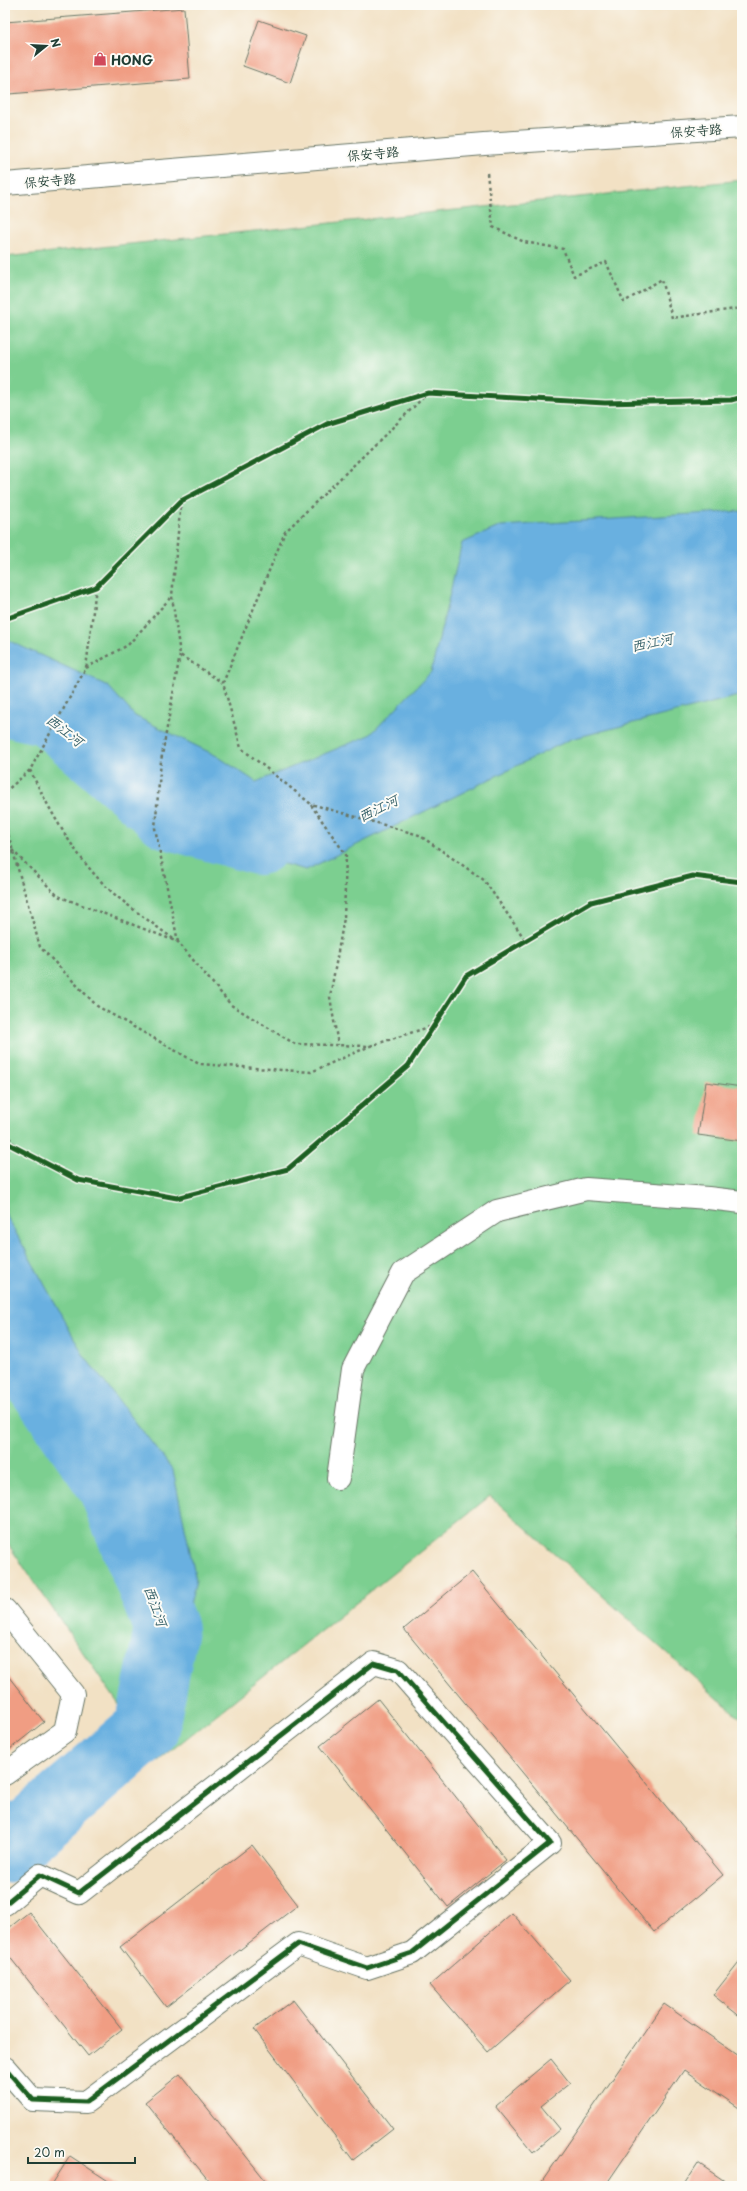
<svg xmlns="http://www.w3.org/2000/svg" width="747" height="2191" font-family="'Playpen Sans','LXGW WenKai TC',sans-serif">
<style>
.green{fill:#7ccf90;stroke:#4e8662}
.water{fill:#69b0e0;stroke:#44768a}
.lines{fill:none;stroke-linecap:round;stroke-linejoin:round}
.river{stroke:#69b0e0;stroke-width:64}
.building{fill:#f09d83}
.minor-casing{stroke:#697666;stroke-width:24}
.path{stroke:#697666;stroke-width:2.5;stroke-dasharray:3 3;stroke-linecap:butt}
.minor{stroke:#fff;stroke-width:22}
.cycleway-casing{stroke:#fdfcf7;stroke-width:8}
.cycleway{stroke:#1b5e20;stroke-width:5}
.labels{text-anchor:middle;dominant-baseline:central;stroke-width:4;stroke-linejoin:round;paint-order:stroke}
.poi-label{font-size:13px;font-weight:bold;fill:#1f3d34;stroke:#fdfcf7;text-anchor:start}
.street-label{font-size:13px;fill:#1f3d34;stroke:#fdfcf7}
.water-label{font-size:14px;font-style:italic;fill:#356068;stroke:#fdfcf7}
</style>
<rect width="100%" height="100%" fill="#fdfcf7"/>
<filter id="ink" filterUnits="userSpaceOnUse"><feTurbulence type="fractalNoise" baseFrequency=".025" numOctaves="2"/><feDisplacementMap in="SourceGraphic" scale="8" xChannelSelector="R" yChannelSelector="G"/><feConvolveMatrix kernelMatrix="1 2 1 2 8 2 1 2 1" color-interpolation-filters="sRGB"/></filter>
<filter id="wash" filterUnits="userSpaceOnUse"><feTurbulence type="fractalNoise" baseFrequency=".012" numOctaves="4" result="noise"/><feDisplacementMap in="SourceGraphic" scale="16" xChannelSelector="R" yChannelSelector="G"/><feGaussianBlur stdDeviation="0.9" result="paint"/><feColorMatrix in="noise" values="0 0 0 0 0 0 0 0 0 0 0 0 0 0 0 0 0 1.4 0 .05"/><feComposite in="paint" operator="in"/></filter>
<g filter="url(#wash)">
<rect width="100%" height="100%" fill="#f2e1c4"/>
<path class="green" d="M742 180V1720L490 1496 158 1761 5 1540V257Z"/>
<path class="water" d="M742 511V695L571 739 306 870 195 840 88 736 5 710V639L108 686 135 716 217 756 256 782 370 735 431 672 462 543 501 526Z
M5 1213 84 1356 173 1470 196 1580 178 1653 132 1498 65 1449 5 1339Z"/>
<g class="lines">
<path class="river" d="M5 704 49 714 168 817 259 843
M5 1335 109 1485 166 1629 147 1728 5 1851"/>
</g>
<g id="blocks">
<path class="building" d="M184 8 190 79 9 94 5 54V22Z
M259 20 306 36 290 83 243 66Z
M706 1082 742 1087V1141L698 1135Z
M472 1572 723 1875 654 1932 404 1629Z
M5 1672 44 1722 5 1753Z
M378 1699 506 1860 448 1907 320 1746Z
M252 1845 298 1905 166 2007 120 1947Z
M29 1912 122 2029 88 2056 5 1951V1931Z
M512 1913 570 1980 488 2052 430 1985Z
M742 1958V2018L713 1995Z
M293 2000 393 2129 353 2160 254 2029Z
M664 2004 742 2058V2110L684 2070 605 2186H539Z
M551 2059 570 2083 541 2106 560 2129 533 2152 495 2106Z
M180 2074 270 2186H213L145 2102Z
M70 2156 116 2186H51Z
M698 2163 732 2186H683Z"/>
</g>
</g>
<g filter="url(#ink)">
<use href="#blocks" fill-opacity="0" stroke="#697666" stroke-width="1"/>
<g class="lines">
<g class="minor-casing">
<path id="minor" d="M5 184 484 144 742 127
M338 1478 353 1369 403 1273 497 1211 586 1189 708 1198 742 1202
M5 1610 73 1694 65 1731 5 1774
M5 1904 40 1875 79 1893 374 1663 398 1670 550 1843 412 1953 367 1968 298 1944 86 2102 33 2100 5 2068"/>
</g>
<path class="path" d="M487 173 493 227 524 242 563 249 574 276 606 262 624 302 662 279 672 318 742 308
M428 393 285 532 223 683 241 748 311 804 419 835 484 880 526 941
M181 501 172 596 180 655 223 683
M86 668 128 645 172 596
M30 770C51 813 77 861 113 893 133 910 155 925 176 941
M5 792 30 770 86 668 96 587
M311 805 346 855 344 918 330 997 338 1045
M5 823 40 947 97 1006 199 1064 311 1072 370 1046
M12 850 58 896 178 942 231 1005 295 1044 370 1046 435 1025
M178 942 155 828 161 761 180 655
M5 1133 19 1149"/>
<use href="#minor" class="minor"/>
<g class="cycleway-casing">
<path id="cycleway" d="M5 619 96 587 181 501 327 424 428 393 605 403 731 400 742 397
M5 1142 78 1180 177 1198 288 1169 408 1066 466 976 591 902 693 876 742 882
M5 1904 40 1875 79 1893 374 1663 398 1670 550 1843 412 1953 367 1968 298 1944 86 2102 33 2100 5 2068"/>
</g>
<use href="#cycleway" class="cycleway"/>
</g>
</g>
<defs>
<g id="shop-bare" transform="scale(1.08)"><path d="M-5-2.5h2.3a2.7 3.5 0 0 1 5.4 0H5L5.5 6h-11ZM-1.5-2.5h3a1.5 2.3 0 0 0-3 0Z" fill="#d1495b" stroke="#fdfcf7" stroke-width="2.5" paint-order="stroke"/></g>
</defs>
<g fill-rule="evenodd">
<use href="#shop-bare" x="100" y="59"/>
</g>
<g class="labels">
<g class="poi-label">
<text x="111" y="59">HONG</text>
</g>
<g class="street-label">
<text transform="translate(696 130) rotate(-4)">保安寺路</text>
<text transform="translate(373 153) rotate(-5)">保安寺路</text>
<text transform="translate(50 180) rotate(-5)">保安寺路</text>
</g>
<g class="water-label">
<text transform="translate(652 642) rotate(-12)">西江河</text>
<text transform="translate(65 730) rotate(38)">西江河</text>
<text transform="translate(378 808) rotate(-26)">西江河</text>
<text transform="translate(156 1606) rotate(70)">西江河</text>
</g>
</g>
<rect width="747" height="2191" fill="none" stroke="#fdfcf7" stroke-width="20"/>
<g transform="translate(46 46) rotate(72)" stroke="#fdfcf7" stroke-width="3" paint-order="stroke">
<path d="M0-3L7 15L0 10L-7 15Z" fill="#1f3d34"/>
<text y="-6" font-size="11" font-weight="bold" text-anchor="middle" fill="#1f3d34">N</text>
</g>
<path d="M28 2157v6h107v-6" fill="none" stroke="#1f3d34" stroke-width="2"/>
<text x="34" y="2157" font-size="12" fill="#1f3d34" stroke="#fdfcf7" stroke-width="3" paint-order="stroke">20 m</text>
</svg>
